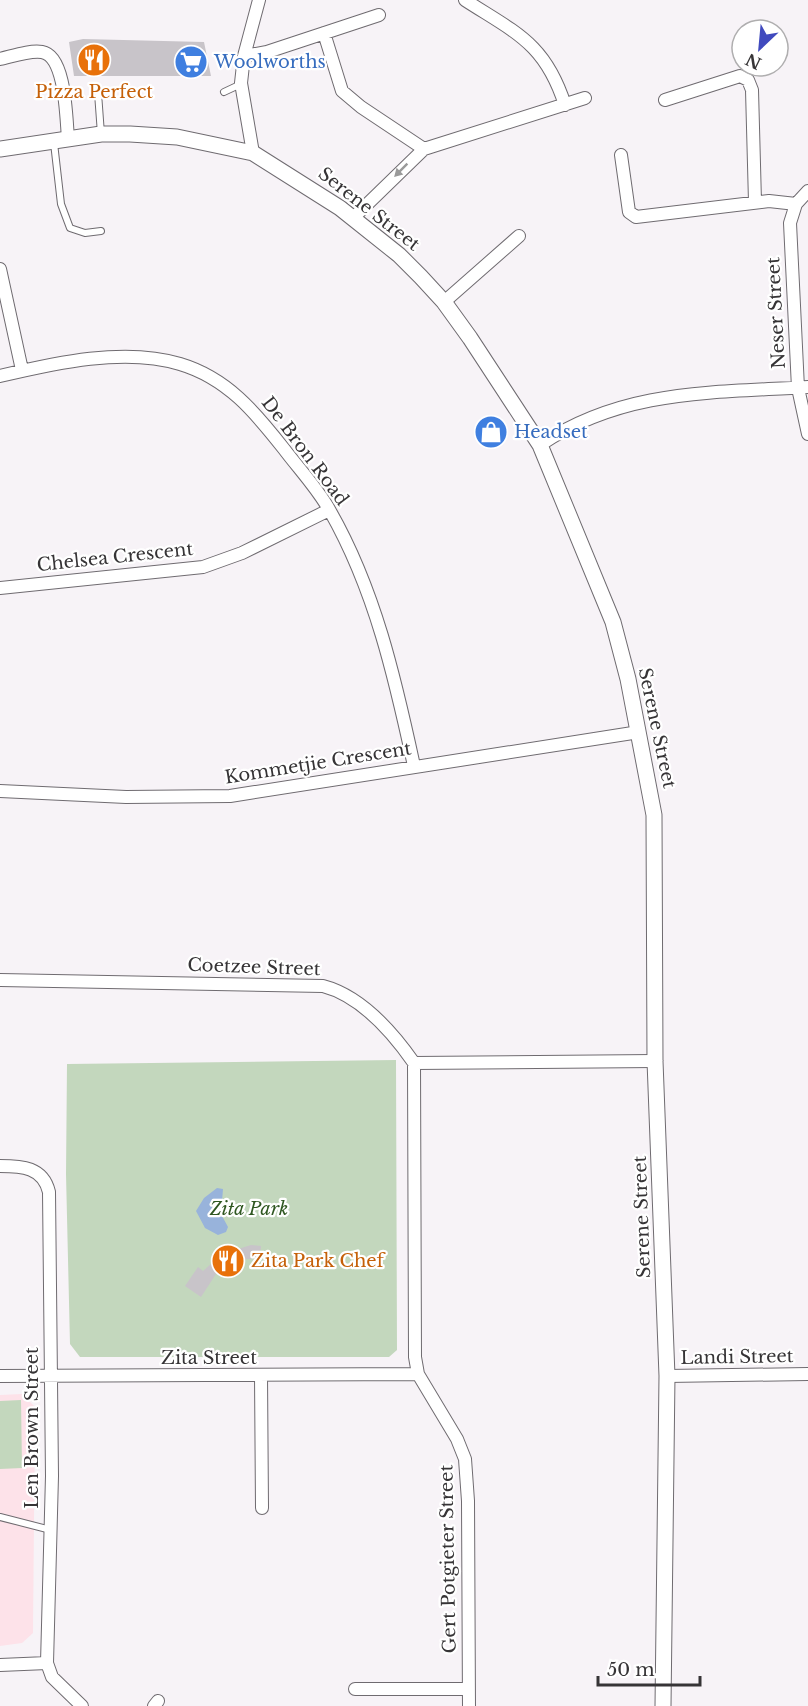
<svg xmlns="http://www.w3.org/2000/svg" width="808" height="1706" font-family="'Libre Baskerville',serif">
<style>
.education{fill:#fde2e9}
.green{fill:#c3d7bd}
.water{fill:#98b3db}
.building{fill:#c8c4c9}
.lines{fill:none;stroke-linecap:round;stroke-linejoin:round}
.service-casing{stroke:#6f6b70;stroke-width:8}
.minor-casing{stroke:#6f6b70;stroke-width:14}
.tertiary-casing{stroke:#6f6b70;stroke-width:17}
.service{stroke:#fff;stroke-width:6}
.minor{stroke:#fff;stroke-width:12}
.tertiary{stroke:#fff;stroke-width:15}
.oneway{fill:#9a9a9a}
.labels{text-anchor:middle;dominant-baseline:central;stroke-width:4.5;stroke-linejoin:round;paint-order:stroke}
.shop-label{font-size:18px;fill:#366cbe;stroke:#fff;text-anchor:start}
.food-label{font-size:18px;fill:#c56008;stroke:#fff}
.street-label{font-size:18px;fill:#363436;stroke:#fff}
.park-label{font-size:18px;font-style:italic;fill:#2f5721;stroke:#fff}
</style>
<rect width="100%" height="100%" fill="#f7f3f7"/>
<path class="education" d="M22 1394 35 1407 33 1633 22 1643 0 1646V1395Z"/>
<path class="green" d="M396 1060 397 1350 389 1357H80L70 1344 66 1174 67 1064Z
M21 1400 22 1468 0 1469V1401Z"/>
<path class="water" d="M217 1188 223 1189 221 1214 228 1227 226 1232 218 1235 205 1228 196 1211 204 1198Z"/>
<path class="building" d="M83 39 204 42 211 76H74L69 42Z
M251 1245 261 1246 260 1258 238 1260 240 1266 232 1269 229 1264 216 1274 201 1297 185 1286 198 1267 203 1271 222 1254Z"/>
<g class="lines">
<g class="service-casing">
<path id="service" d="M224 92 241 84
M98 93 101 134
M54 143 61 204 70 228 85 233 101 231
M0 1517 51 1530"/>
</g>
<g class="minor-casing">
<path id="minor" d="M465 0C516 33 545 43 565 105
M324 33 342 91 361 107 424 149
M244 56 267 52 379 15
M0 59C13 56 30 50 42 52 66 56 66 118 68 138
M665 100 740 76 748 80 752 90 755 202
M253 153 241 83 244 56 259 0
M621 155 629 212 636 217 769 201 796 204
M808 191 796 204 790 223 798 388 808 434
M353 218 424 149 585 98
M0 269 22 370
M444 302 519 236
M0 376C55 363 125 347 180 364 227 378 255 412 284 449 299 469 318 489 330 511 375 590 395 678 414 766
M540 445C623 389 712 393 808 387
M0 588 203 567 242 553 329 510
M0 791 126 797 230 796 639 732
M0 980 323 986C361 996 391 1030 414 1063
M414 1063 415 1357 418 1374 457 1439 465 1459 468 1501 469 1706
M414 1063 655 1061
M0 1166C22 1166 43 1167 49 1192L52 1476 47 1663 52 1677 82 1706
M0 1376 418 1374
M261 1376 262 1508
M667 1376 808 1374
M0 1665 47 1663
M355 1689H468
M154 1706 158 1701"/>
</g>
<g class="tertiary-casing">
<path id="tertiary" d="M0 149 101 134H130L177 137 253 153 340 208 399 255 421 277 444 302 470 338 540 445 613 622 628 679 654 815 655 1061 667 1376 663 1706"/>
</g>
<use href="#service" class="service"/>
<use href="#minor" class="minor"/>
<use href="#tertiary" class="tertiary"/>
</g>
<defs><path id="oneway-solid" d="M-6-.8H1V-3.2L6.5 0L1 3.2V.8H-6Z" transform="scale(1.5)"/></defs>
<use class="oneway" href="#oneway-solid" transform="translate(401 170) rotate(135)"/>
<defs>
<g id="restaurant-disc" transform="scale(1.725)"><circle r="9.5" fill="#e8710a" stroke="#fff"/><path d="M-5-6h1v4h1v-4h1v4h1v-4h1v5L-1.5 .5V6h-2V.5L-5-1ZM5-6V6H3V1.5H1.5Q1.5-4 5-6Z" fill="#fff"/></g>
<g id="supermarket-disc" transform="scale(1.725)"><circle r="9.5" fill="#3f7fe0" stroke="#fff"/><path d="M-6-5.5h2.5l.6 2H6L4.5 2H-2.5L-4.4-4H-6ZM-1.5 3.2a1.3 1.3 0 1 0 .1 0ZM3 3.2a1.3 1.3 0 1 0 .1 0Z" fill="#fff"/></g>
<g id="shop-disc" transform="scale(1.725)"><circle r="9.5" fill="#3f7fe0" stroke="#fff"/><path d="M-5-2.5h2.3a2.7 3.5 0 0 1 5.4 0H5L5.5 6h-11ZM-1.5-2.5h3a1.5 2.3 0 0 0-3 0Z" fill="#fff"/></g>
</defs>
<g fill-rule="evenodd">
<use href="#restaurant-disc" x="94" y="60"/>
<use href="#supermarket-disc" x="191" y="62"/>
<use href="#shop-disc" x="491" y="432"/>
<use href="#restaurant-disc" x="228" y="1261"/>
</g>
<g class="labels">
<g class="shop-label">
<text x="214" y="62">Woolworths</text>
<text x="514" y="432">Headset</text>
</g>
<g class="food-label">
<text x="94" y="92">Pizza Perfect</text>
<text x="251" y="1261" text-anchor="start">Zita Park Chef</text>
</g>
<g class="street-label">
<text transform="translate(369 209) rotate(38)">Serene Street</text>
<text transform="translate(776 313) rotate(-93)">Neser Street</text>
<text transform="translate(305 451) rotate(53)">De Bron Road</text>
<text transform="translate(115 557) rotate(-6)">Chelsea Crescent</text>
<text transform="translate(657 728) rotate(78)">Serene Street</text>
<text transform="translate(318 763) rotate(-9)">Kommetjie Crescent</text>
<text transform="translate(254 967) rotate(2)">Coetzee Street</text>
<text transform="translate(642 1217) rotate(-92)">Serene Street</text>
<text transform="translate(737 1357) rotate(-1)">Landi Street</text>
<text x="209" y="1358">Zita Street</text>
<text transform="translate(32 1428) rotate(-90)">Len Brown Street</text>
<text transform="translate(448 1559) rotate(-91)">Gert Potgieter Street</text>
</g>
<g class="park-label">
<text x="249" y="1209">Zita Park</text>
</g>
</g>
<g transform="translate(760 48) rotate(206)"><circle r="28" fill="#ffffff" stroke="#afaeaf" stroke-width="1.5"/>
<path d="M0-4.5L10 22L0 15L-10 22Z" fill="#404abe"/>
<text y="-9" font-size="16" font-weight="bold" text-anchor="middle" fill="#363436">N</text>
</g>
<path d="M598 1676v9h102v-9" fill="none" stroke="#363436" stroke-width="3"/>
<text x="607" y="1676" font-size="18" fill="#363436" stroke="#ffffff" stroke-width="4.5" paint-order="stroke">50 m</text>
</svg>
